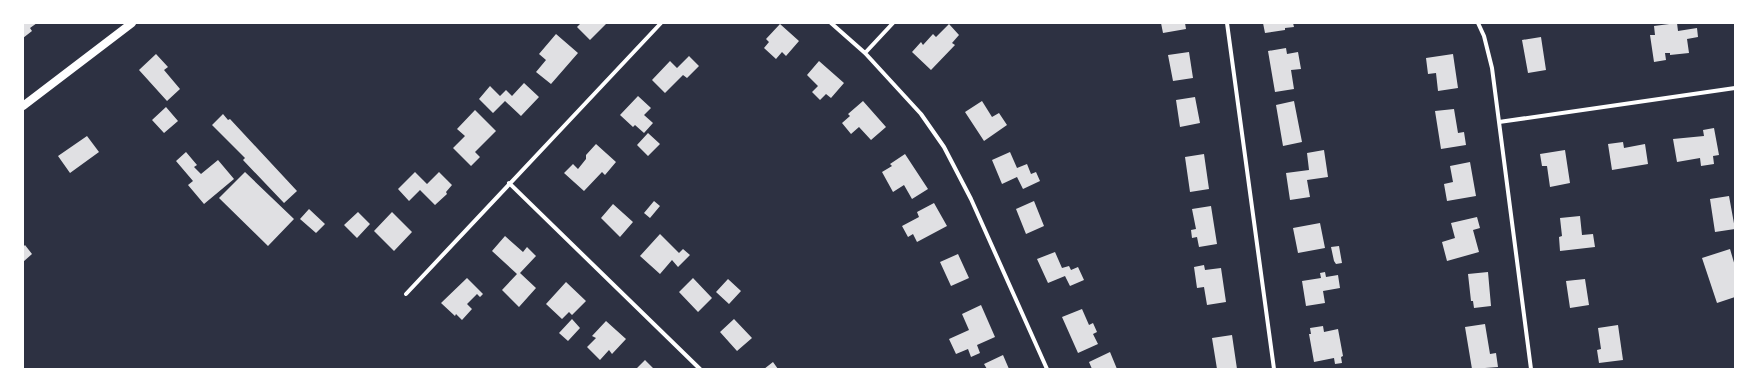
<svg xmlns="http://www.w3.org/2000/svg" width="1758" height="392" font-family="'Golos Text',sans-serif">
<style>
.building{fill:#e0e0e3}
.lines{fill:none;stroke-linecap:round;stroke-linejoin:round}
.minor{stroke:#fff;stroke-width:4}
.secondary{stroke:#fff;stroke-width:8}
</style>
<rect width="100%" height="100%" fill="#2d3142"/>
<path class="building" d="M23 23H37L30 28 32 31 23 38Z
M581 23H607L590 40 577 27Z
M1161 23H1185L1186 29 1163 33Z
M1263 23H1293L1294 27 1285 28V30L1265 33Z
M1677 23 1678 31 1697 28 1698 37 1687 39 1689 53 1670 55V53H1665L1666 60 1654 62 1650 35H1655L1654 26Z
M780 24 799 41 786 56 782 52 776 59 764 48 769 42 766 39Z
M949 24 959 35 952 43 955 45 931 70 912 52 921 42 923 45 933 34 936 37Z
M556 34 578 53 551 84 536 72 546 60 539 54Z
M1541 37 1546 70 1528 73 1522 40Z
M1286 48 1287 54 1298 52 1301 69 1291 70 1294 89 1275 92 1268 51Z
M1189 52 1193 78 1173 81 1168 55Z
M156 54 168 67 164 70 180 89 167 101 139 70Z
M1453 54 1458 88 1438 91 1436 73 1428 74 1426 58Z
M689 56 699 66 687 78 683 75 665 93 652 80 670 61 677 68Z
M819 61 844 83 831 98 826 94 820 100 812 92 818 86 807 75Z
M524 83 539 97 521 116 505 101 493 113 479 99 490 86 500 96 506 90 512 96Z
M638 96 651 108 644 115 653 123 644 133 635 125 633 127 620 115Z
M1195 97 1200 123 1180 127 1176 100Z
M863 101 886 127 871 140 859 127 851 134 842 123 850 116 848 114Z
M982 101 992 117 999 113 1007 125 984 141 965 112Z
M1294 101 1302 142 1283 146 1276 105Z
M166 107 178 121 164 133 152 120Z
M1454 109 1458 133 1464 132 1466 145 1441 149 1435 111Z
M475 110 496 131 475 152 480 157 471 166 453 148 465 136 457 129Z
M223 114 228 120 230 119 297 191 284 203 243 160 245 158 212 125Z
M1714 128 1719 155 1713 156 1714 164 1701 166 1700 158 1677 162 1673 139 1704 136 1703 130Z
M648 133 660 144 648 156 637 145Z
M87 136 99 152 70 173 58 156Z
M1623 142 1624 148 1645 144 1648 164 1612 170 1608 144Z
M596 144 616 162 605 175 602 172 584 191 564 173 573 164 578 169 586 159V155Z
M1324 150 1328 177 1307 180 1310 197 1290 200 1286 173 1309 170 1307 153Z
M1565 150 1570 183 1550 187 1547 166H1542L1540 154Z
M186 152 197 165 194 167 201 174 218 160 234 179 204 204 188 185 193 181 176 161Z
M1010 152 1017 168 1027 164 1031 174 1036 172 1040 181 1023 189 1017 177 1002 184 992 160Z
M905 154 928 189 912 199 904 185 893 192 882 172 892 166 890 164Z
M1204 154 1209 189 1190 192 1185 157Z
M1470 162 1476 196 1447 201 1444 184 1453 182 1450 166Z
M245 172 294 219 268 246 219 198Z
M415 172 427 184 439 172 452 185 446 192 447 194 435 205 420 190 409 201 398 189Z
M1729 196 1735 229 1715 232 1710 199Z
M654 201 660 206 650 218 644 213Z
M1034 201 1044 226 1026 234 1016 209Z
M934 203 947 226 917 242 913 234 908 237 902 226 919 217 917 212Z
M613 204 633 222 620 237 601 218Z
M1211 206 1217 244 1199 247 1197 237 1192 238 1191 230 1196 229 1192 209Z
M309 209 325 224 316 233 300 219Z
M358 212 370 224 357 238 344 225Z
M392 212 412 232 394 251 374 231Z
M1580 216 1582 235 1593 234 1595 247 1560 251 1559 237 1562 236 1560 218Z
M1477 217 1480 228 1473 230 1479 252 1447 261 1442 242 1455 238 1451 223Z
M1320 223 1325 248 1298 253 1293 228Z
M660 234 679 253 683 249 690 255 678 267 672 260 660 274 640 256Z
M505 236 523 252 527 247 536 256 520 273 536 288 519 307 502 290 517 274 492 251Z
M25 245 32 254 23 262V247Z
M1339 246 1342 263 1336 264 1334 261 1331 247Z
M1730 249 1735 266V297L1717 303 1702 258Z
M1055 252 1062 268 1069 266 1071 270 1078 267 1084 280 1070 286 1065 276 1048 283 1037 259Z
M958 254 969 278 951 286 940 262Z
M1204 265 1205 270 1221 268 1226 302 1207 305 1204 287 1197 288 1194 267Z
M1325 272 1326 277 1338 275 1340 288 1323 291 1325 303 1306 306 1302 281 1321 278 1320 273Z
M1488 272 1491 306 1474 308 1473 301H1471L1468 274Z
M467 278 483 294 480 297 477 294 467 304 472 309 462 320 456 314 455 316 441 303Z
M693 278 712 298 698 312 679 292Z
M728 279 741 291 729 304 716 292Z
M1585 279 1589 305 1570 308 1566 281Z
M566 282 586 301 572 315 569 312 562 319 546 304Z
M981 305 995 337 977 345 980 353 971 357 968 349 956 354 949 339 969 330 962 314Z
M1082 309 1089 325 1093 323 1097 332 1093 334 1098 344 1078 353 1062 317Z
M572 319 580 328 568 341 559 333Z
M734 319 752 338 737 351 720 332Z
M606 321 626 339 612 354 609 350 600 360 587 347 596 338 592 336Z
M1485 324 1490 354 1496 353 1498 367 1472 369 1465 327Z
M1618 325 1623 360 1599 363 1597 350 1601 349 1598 328Z
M1323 326 1324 332 1338 329 1343 356 1341 357 1342 363 1335 364 1334 358 1314 362 1309 334H1311L1310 328Z
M1232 335 1237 369H1217L1212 338Z
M1110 352 1117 369H1092L1089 362Z
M1003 355 1009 369H987L984 364Z
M645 360 654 369H636Z
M773 362 778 369H764Z"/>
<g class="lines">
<path class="minor" d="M831 23 865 53 921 114 944 147 971 199 1047 369
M1227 23 1274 369
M1478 23 1484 36 1492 68 1531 369
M865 53 893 23
M1499 122 1735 88
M509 183 700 369
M406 294 661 23"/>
<path class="secondary" d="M23 106 132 23"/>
</g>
<rect width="1758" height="392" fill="none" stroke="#ffffff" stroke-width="48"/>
</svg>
